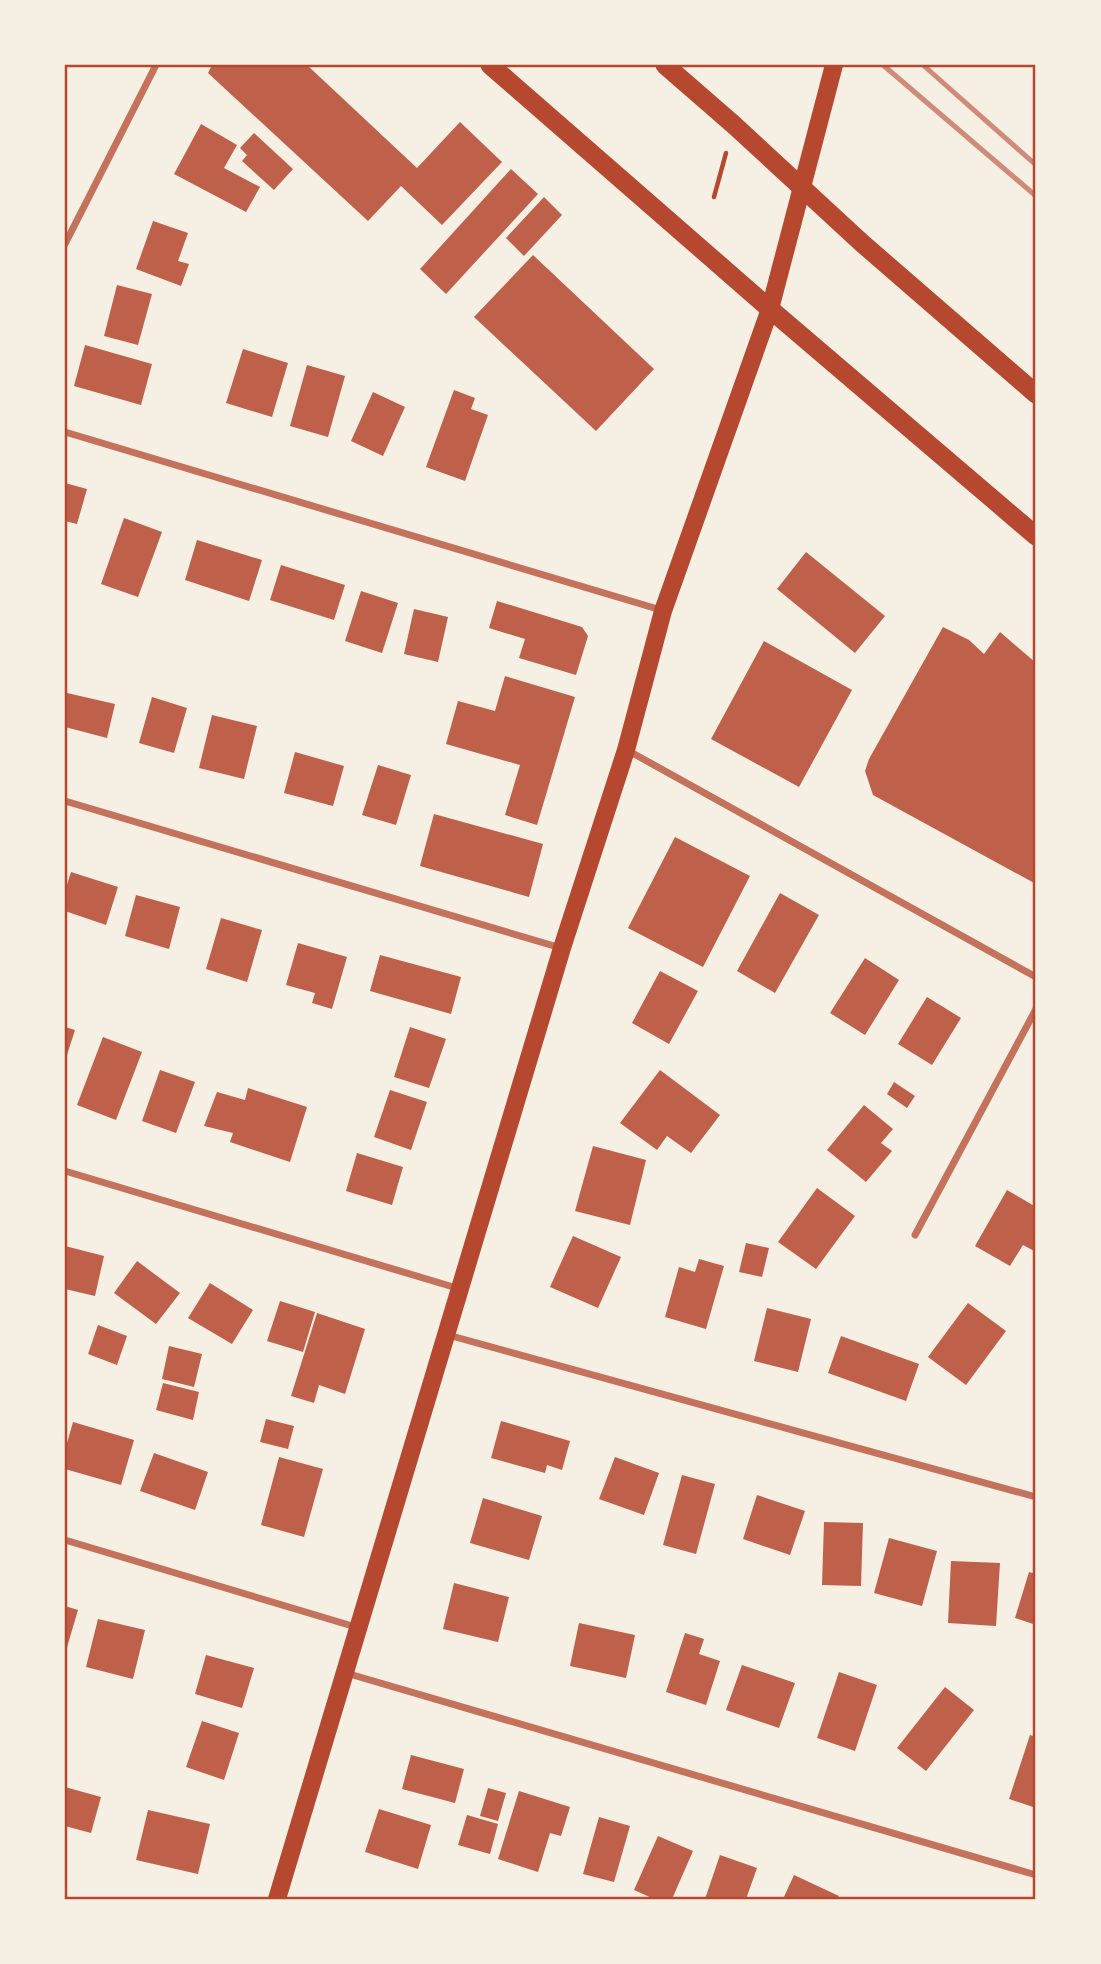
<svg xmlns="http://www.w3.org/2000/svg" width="1101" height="1964" font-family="Signika,sans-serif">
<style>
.building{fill:#bf614a}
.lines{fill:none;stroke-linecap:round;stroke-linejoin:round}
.path{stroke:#b5482f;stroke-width:4.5}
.minor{stroke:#c5725c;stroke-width:7}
.primary{stroke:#b5482f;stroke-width:18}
.trunk{stroke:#b5482f;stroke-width:19}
.rail{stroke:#cf8b77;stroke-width:5}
.neatline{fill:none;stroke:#b5482f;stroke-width:2.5}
</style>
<rect width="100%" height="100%" fill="#f6efe4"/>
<path class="building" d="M212 65H307L417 168 460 122 502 162 442 225 401 186 368 221 208 73Z
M201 124 237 145 224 168 260 187 246 212 174 174Z
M254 133 293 169 274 190 242 161 247 155 240 148Z
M511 169 538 194 446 294 420 269Z
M544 197 562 215 524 256 506 238Z
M153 221 188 233 178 261 189 264 181 286 136 269Z
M533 255 654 369 596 431 474 317Z
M117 285 152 294 138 345 104 336Z
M85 345 152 364 141 405 74 386Z
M243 349 288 363 272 417 226 403Z
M307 365 345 376 328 437 290 426Z
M454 390 475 398 471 409 488 415 465 481 426 467Z
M373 392 405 407 383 456 351 441Z
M65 483 87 489 77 524 65 521Z
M124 518 162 532 138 597 101 584Z
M197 540 262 560 249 601 185 580Z
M806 552 885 616 855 653 777 589Z
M281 565 345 585 334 620 270 600Z
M361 591 398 603 382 653 345 641Z
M497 601 582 627 588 636 576 675 519 658 525 639 489 628Z
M414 609 448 617 438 662 404 654Z
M943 627 969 640 984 654 1000 632 1036 663V884L873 795 865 771 869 759Z
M764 641 852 690 799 787 711 739Z
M505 676 575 697 537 825 505 815 520 765 446 744 458 701 495 711Z
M67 693 115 704 107 738 65 727Z
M152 697 187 708 174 753 139 743Z
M212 715 257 726 244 779 199 768Z
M295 752 344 766 333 806 284 793Z
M378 765 411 775 396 825 362 815Z
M434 814 543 844 529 897 420 866Z
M675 837 750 876 703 967 628 928Z
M71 872 118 887 106 925 65 911V891Z
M780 893 819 915 775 993 737 971Z
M136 895 180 907 169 949 125 936Z
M221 918 262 930 247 982 206 969Z
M298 943 347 957 332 1009 312 1003 315 993 286 985Z
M380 955 461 977 451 1014 370 991Z
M865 958 899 980 865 1035 830 1013Z
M660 971 698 991 669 1044 632 1023Z
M927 997 961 1018 932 1065 898 1044Z
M65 1027 75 1030 65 1061Z
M410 1027 446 1039 429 1088 394 1077Z
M103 1037 142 1052 116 1120 77 1105Z
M160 1070 195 1082 176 1133 142 1121Z
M660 1070 720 1115 691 1153 667 1136 657 1150 620 1123Z
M894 1082 915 1096 907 1108 887 1094Z
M248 1088 307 1107 290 1162 230 1142 233 1133 204 1126 217 1092 245 1100Z
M390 1090 427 1102 411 1150 374 1137Z
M864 1105 893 1129 881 1143 892 1151 866 1182 827 1150Z
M593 1146 646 1160 630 1225 575 1211Z
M357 1153 403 1167 392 1205 346 1191Z
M817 1188 855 1216 816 1269 778 1242Z
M1007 1190 1036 1207V1252L1023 1245 1010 1266 975 1246Z
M573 1236 621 1257 598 1308 550 1287Z
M746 1243 769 1248 762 1277 739 1272Z
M65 1246 104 1256 95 1296 65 1289Z
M699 1259 724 1266 706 1329 665 1317 679 1267 695 1272Z
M137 1261 180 1293 156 1324 114 1293Z
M210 1283 253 1310 232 1344 188 1318Z
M280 1301 315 1312 303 1352 267 1341Z
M968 1303 1006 1331 966 1385 928 1357Z
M767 1308 811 1319 798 1372 754 1361Z
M317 1313 365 1329 345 1394 319 1385 314 1403 291 1396Z
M98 1325 127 1336 117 1365 88 1354Z
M841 1336 919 1364 906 1401 828 1373Z
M169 1346 202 1354 194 1387 162 1379Z
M163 1383 199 1392 193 1420 156 1410Z
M266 1419 294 1426 288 1449 260 1442Z
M501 1421 570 1441 562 1470 547 1465 545 1473 491 1458Z
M73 1422 134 1440 121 1485 65 1469V1450Z
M154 1453 208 1472 195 1510 140 1491Z
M279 1457 323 1469 304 1537 261 1525Z
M615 1457 659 1473 644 1515 599 1499Z
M682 1475 715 1484 696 1554 663 1545Z
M757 1495 805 1511 790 1555 743 1539Z
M483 1498 542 1516 529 1560 470 1543Z
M824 1522 863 1523 861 1586 822 1585Z
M889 1538 937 1551 922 1606 874 1593Z
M951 1561 1000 1563 996 1626 948 1623Z
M1029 1572 1036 1574V1625L1015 1618Z
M454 1583 509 1597 498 1642 443 1629Z
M65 1606 78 1610 65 1654Z
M98 1619 145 1630 133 1679 86 1667Z
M579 1623 635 1635 626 1678 570 1666Z
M685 1633 704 1639 699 1654 720 1661 706 1705 666 1692Z
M206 1655 254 1668 242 1708 195 1694Z
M742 1665 795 1683 779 1728 726 1710Z
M839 1672 877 1685 855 1751 817 1738Z
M945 1687 974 1710 926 1771 897 1748Z
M202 1721 239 1733 224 1780 186 1767Z
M1030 1735 1036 1737V1808L1009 1799Z
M411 1755 464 1769 455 1803 402 1789Z
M65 1787 101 1797 91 1833 65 1826Z
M488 1788 506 1793 498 1821 480 1816Z
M519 1791 570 1807 561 1836 550 1833 538 1872 498 1859Z
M379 1809 431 1825 418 1869 365 1852Z
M148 1810 210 1824 198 1874 136 1860Z
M467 1815 498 1824 490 1854 458 1845Z
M599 1817 630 1826 614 1882 583 1874Z
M658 1836 693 1851 672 1899H654L634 1890Z
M720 1855 757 1868 746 1899H705Z
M794 1875 839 1896 837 1899H783Z"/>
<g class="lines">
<path class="path" d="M714 197 726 153"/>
<path class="minor" d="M65 244 156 65
M65 432 661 610
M627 750 1036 977
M65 801 561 948
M65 1171 460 1289
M915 1235 1036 1009
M448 1335 1036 1497
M65 1540 359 1628
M346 1673 1036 1875"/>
<path class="primary" d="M277 1899 562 948 626 750 663 611 770 309 834 65"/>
<path class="trunk" d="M490 65 770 309 1036 536
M665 65 734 125 863 244 1036 394"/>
<path class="rail" d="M883 65 1036 196
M923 65 1036 165"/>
</g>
<rect width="1101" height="1964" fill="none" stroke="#f6efe4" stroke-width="133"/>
<rect x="66" y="66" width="968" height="1832" class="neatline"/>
</svg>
